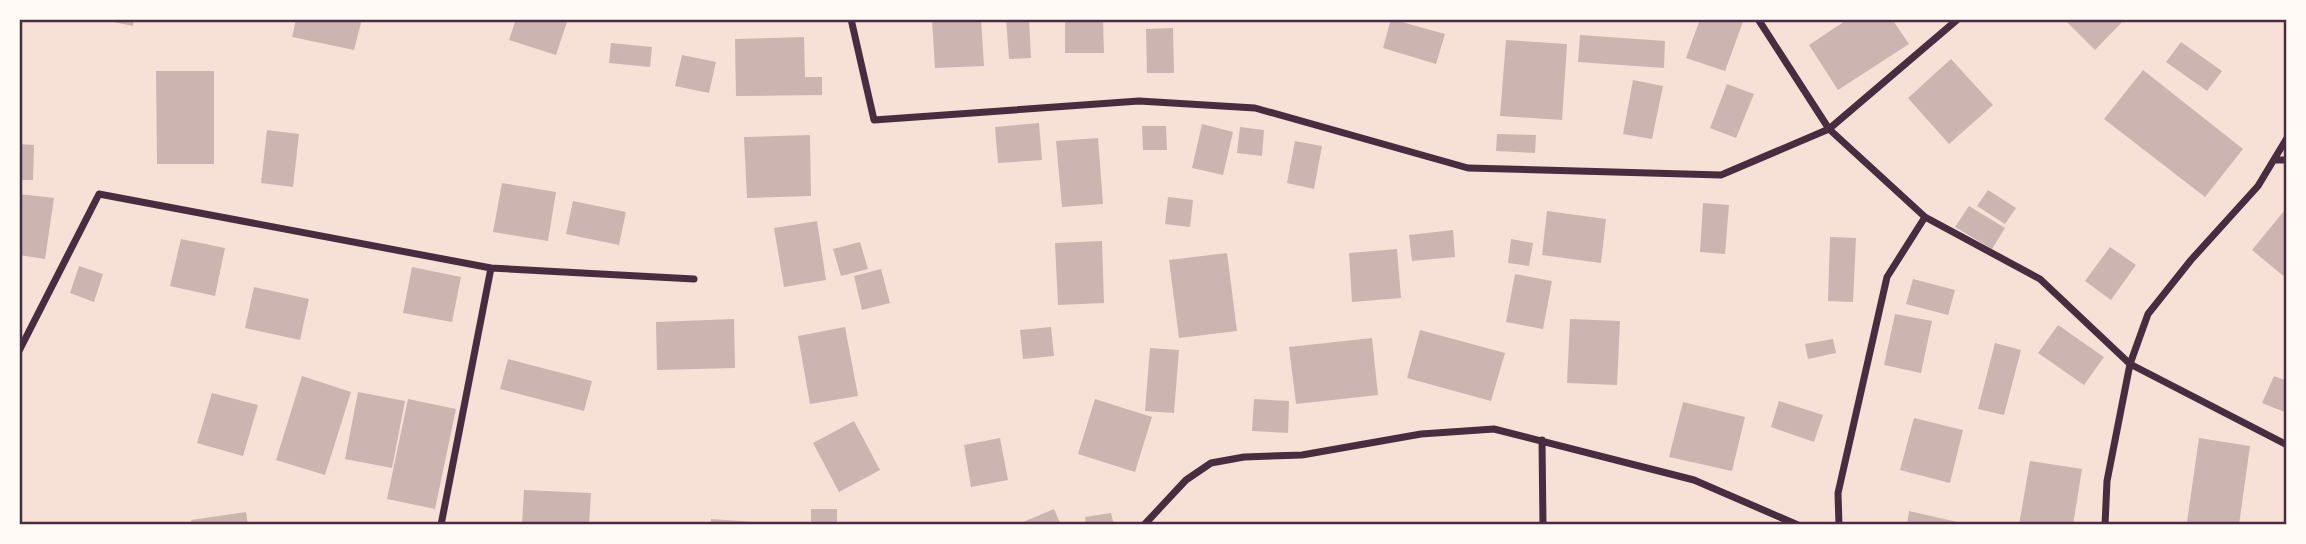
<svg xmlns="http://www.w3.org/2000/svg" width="2306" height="544" font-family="'Noto Sans',sans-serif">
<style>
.building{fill:#ccb4b1}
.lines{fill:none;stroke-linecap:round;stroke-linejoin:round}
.minor{stroke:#4a2c40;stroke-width:7}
.neatline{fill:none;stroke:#4a2c40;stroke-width:2.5}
</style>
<rect width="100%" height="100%" fill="#f7e1d7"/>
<path class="building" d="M99 19H134L133 26Z
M296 19H362L354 50 292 37Z
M516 19H568L556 55 509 40Z
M932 19H981L984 66 935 68Z
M1006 19H1029L1031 58 1009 59Z
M1065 19H1103L1104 53H1065Z
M1391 19 1445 34 1436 64 1383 48Z
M1700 19H1744L1725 71 1686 58Z
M1848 19H1892L1909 44 1838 90 1809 45Z
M2064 19H2125L2095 50Z
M1173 28 1174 73H1147L1146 29Z
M1580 35 1665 41 1664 68 1578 62Z
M804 37 805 77H822V95L736 96 735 39Z
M1506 40 1567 44 1562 120 1500 116Z
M2181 42 2222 71 2207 91 2166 62Z
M611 43 652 47 650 67 609 63Z
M682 55 716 62 709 93 675 86Z
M1951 59 1993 105 1949 144 1908 98Z
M2143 70 2243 149 2205 197 2104 119Z
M156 71H214V164H157Z
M1633 80 1663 86 1652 139 1623 134Z
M1727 84 1754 94 1736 138 1710 128Z
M1039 123 1042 160 998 163 995 127Z
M1202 124 1233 132 1223 175 1192 168Z
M1142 126H1166L1167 150H1143Z
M1240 127 1264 130 1262 156 1237 153Z
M267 130 299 134 293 187 261 183Z
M1497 134 1536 135 1535 153 1496 151Z
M810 135 811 196 747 198 744 137Z
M1098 138 1103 204 1062 207 1056 141Z
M1295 141 1322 146 1314 189 1287 183Z
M19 144 34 145 33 180H19Z
M502 183 556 192 548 241 493 232Z
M1988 190 2016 208 2005 224 1977 206Z
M19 194 54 198 45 259 19 255Z
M1168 197 1193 200 1190 227 1165 224Z
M573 201 626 212 619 245 566 234Z
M1703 203 1729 205 1725 254 1700 252Z
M1969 206 2005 228 1992 249 1955 227Z
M1547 211 1606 219 1601 263 1542 255Z
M2284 211 2287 213V279L2252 250Z
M817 221 826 280 784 287 774 228Z
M1453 230 1455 257 1412 261 1409 235Z
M1830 237 1856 238 1853 302 1828 301Z
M181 239 225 248 215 296 170 286Z
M1511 239 1533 243 1529 266 1508 263Z
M1102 241 1104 303 1058 305 1055 243Z
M860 242 868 269 841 276 833 249Z
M2110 247 2136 265 2111 300 2085 281Z
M1397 249 1401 298 1352 302 1349 253Z
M1227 253 1237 331 1179 338 1169 260Z
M79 266 103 274 94 302 70 293Z
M412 267 461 277 452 322 403 313Z
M881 269 890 303 862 310 854 276Z
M1515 274 1552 281 1543 329 1506 322Z
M1913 279 1955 290 1948 315 1906 304Z
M254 287 309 299 300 340 245 328Z
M1895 314 1932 321 1921 373 1884 365Z
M734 319 735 368 657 370 656 322Z
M1570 319 1620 321 1617 385 1567 383Z
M2058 325 2104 357 2084 385 2038 353Z
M845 327 858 396 810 404 798 336Z
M1051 327 1054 356 1023 359 1020 330Z
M1420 330 1505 353 1491 401 1407 378Z
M1372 338 1378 395 1296 404 1289 347Z
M1833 339 1836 353 1808 359 1805 344Z
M1995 343 2021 350 2004 415 1978 409Z
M1150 348 1179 350 1174 413 1145 411Z
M508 359 592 381 584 411 500 389Z
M302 376 351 392 325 475 276 460Z
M2274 376 2287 381V413L2262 403Z
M358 392 405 401 392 468 345 459Z
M212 393 258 405 243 456 197 443Z
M408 399 456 409 435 509 387 499Z
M1095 399 1152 417 1135 472 1078 454Z
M1254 399 1289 401 1288 433 1252 431Z
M1779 401 1823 415 1814 442 1771 427Z
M1683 402 1745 417 1732 471 1669 457Z
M1914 418 1963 430 1950 483 1900 470Z
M854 421 880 470 839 492 813 443Z
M1000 438 1008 480 971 487 964 445Z
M2199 438 2250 446 2239 525 2187 522Z
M2030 461 2082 469 2073 525H2019Z
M524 490 591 493 589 525H522Z
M811 509H837V525H811Z
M1054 509 1061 525H1016Z
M1909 511 1966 524 1965 525H1907Z
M246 512 248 525H192L191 520Z
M1111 513 1114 525H1086L1085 517Z
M711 519 754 522V525H711Z"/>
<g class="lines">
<path class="minor" d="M851 19 874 120 1139 101 1255 108 1468 168 1721 175 1829 129 1958 19
M1758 19 1829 129 1925 217 1887 277 1838 493 1839 525
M2274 160H2287
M1925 217 2040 279 2130 364 2287 445
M19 351 99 194 491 268 694 279
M1542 440 1543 525
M441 525 491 268
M1144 525 1186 480 1211 463 1244 457 1302 455 1421 434 1494 429 1694 480 1798 525
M2105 525 2107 481 2130 364 2148 314 2191 260 2258 186 2287 138"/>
</g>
<rect width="2306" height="544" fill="none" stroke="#fffaf5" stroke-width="42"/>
<rect x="21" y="21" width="2264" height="502" class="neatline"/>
</svg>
